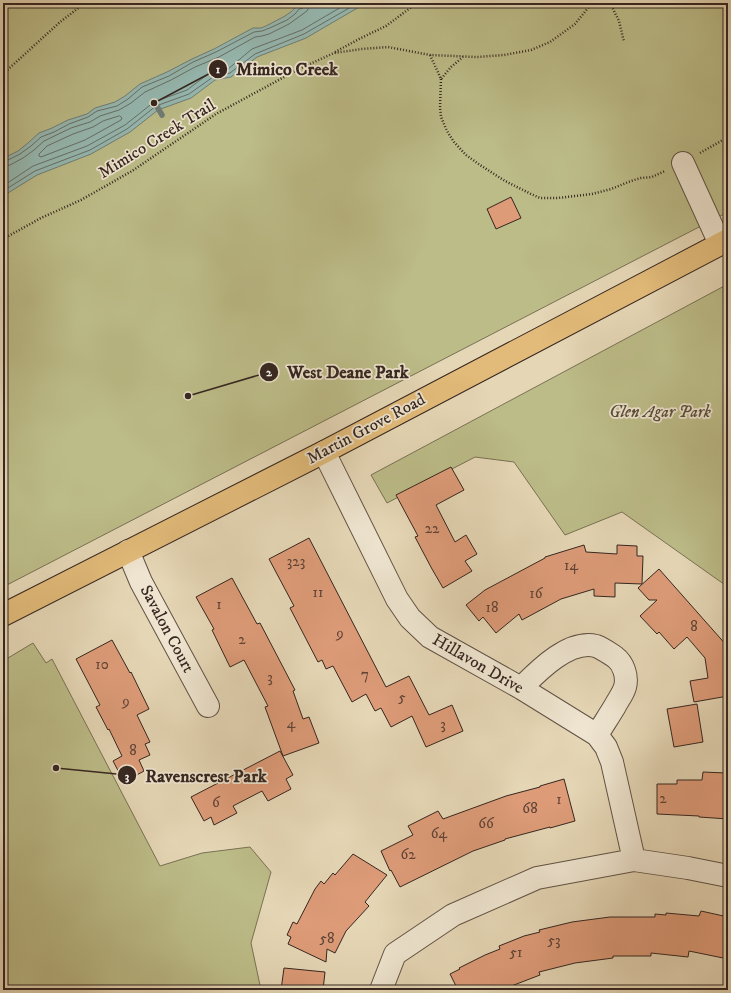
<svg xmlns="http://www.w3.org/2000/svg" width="731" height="993" font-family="'IM FELL DW Pica',serif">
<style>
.green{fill:#bcbc88;stroke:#787154}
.water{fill:#96b9b2;stroke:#6f7e78}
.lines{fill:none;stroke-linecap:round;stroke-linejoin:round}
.shore{stroke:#667069;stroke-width:1}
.stream{stroke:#6f7e78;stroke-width:5.5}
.building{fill:#dd9b78;stroke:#352620}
.minor-casing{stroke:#615245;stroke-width:24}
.major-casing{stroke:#352620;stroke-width:24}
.path{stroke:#352620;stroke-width:2.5;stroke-dasharray:1 2;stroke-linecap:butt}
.minor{stroke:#eee4cf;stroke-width:22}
.major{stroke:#e2bb7a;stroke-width:22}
.labels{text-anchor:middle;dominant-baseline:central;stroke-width:3.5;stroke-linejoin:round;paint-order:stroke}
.number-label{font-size:15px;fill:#5f4336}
.street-label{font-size:17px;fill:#352620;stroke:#eee4cf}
.park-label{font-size:17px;font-style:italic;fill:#574c3a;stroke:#eee4cf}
.leader{fill:none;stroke:#352620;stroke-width:1.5}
.callout-dot{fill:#352620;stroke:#eee4cf;stroke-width:1.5}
.mark-label{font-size:12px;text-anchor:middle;font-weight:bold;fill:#fff}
.callout-label{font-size:18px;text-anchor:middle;font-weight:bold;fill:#352620;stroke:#eee4cf;stroke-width:3.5;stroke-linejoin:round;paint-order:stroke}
</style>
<rect width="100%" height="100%" fill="#e5d6b5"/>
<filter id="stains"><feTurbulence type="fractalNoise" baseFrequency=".005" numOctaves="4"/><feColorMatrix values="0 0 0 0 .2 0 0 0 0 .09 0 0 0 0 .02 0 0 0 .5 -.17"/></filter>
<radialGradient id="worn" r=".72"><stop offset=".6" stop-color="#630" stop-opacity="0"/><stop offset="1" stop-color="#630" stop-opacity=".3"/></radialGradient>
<path class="green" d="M3 3H728V212L3 587Z
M728 284V587L622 512 565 535 514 462 475 457 387 503 371 475Z
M33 643 46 663 52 659 160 866 202 853 250 847 271 872 251 943 261 990H3V661Z"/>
<path class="water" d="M306 3H366L306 38 257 57 231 77 215 80 191 98 158 110 130 132 91 154 37 175 3 196V158L6 157 18 151 28 143 39 133 52 128 68 120 87 114 95 108 115 102 125 96 140 84 167 72 192 59 214 49 253 28H261L266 26 285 16 292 11 297 6Z"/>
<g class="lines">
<path class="shore" d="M120 116 122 118 121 120 85 140 41 157 39 156V154L47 146 73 134 93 127 103 121Z
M3 161 8 160 20 154 31 146 41 137 54 132 69 124 88 117 97 111 117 106 128 99 142 87 169 76 193 62 216 52 254 32 262 31 272 27 287 20 295 14 299 9 303 8 304 3
M3 166 10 165 23 158 34 150 44 141 71 128 90 122 100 116 119 110 131 103 145 92 171 80 195 67 219 57 255 37 262 36 269 34 289 24 307 11 309 7V3
M3 186 33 166 87 146 125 125 154 102 187 90 211 72 228 69 252 49 302 30 348 3
M3 191 35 171 90 150 127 129 156 106 189 94 213 77 230 73 255 54 304 34 358 3"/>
<path class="stream" d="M155 103 162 115"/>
</g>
<path class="building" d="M511 197 521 218 496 229 487 209Z
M451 467 464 490 436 505 455 542 466 535 477 554 465 561 472 571 443 588 432 569 415 537 418 536 396 495Z
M309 538 386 687 409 676 429 715 452 705 463 731 426 747 412 716 391 727 381 708 375 711 366 694 352 702 333 666 326 669 322 660 318 662 290 608 294 606 269 559Z
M584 545 586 552 617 554V545L637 546V556H643L642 584 615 583V597L594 596V589L561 599 522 620 519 614 496 633 483 617 479 621 466 605 485 590 545 558V557Z
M659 569 728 647V696L694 702 690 681 708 678 705 658 687 637 674 649 659 632 657 634 640 616 657 600H649L638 588Z
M232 578 257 624 260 623 295 690 293 691 303 719 309 717 319 743 283 756 265 707 268 706 244 660 230 667 212 630 214 629 196 597Z
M112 640 130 673 131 672 149 709 137 715 150 742 145 744 150 755 139 760 144 771 124 782 113 761 122 756 109 729 108 730 96 707 100 705 76 659Z
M697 704 703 742 674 747 667 709Z
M280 751 293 775 286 779 291 789 268 801 262 791 233 806 237 813 214 825 211 817 204 821 191 797Z
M703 772 726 773 724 798H728V819L699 817V816L657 814V784H677V780H702Z
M564 779 575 821 550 828V827L505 839V840L473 851 400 887 391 870 390 871 381 851 413 835 408 826 438 811 443 819 506 796 540 787V786Z
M353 854 387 875 365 902 369 906 346 931 335 953 327 949 326 962 288 944 291 937 287 935 293 922 297 924 315 889 321 881 324 884 333 873 335 875Z
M701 911 728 917V959L689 951 688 957 651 953V956H613V958L575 963 539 972 540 975 501 990H458L450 974 460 969 459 968 485 955 500 949 499 946 524 936 540 932 539 930 572 922 610 917H655V914L666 915V913L699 916Z
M284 968 325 972 323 990H281Z"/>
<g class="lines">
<g class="minor-casing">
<path id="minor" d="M683 163 720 244
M324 452 397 599 410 618 430 637 521 688 597 735 606 747 612 762 634 860
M128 551 141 582 208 706
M521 688C538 671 569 639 596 646 602 648 609 653 615 657 623 663 628 676 625 687 623 694 618 700 615 706 609 716 603 725 597 735
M381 990 395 954 453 915 537 878 634 860 688 868 728 876"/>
</g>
<g class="major-casing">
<path id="major" d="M3 615 324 452 728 240"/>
</g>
<path class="path" d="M610 3 619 21 624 42
M335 52 361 38 386 26 417 3
M430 55 441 79 451 67 463 57
M3 74 60 22 85 3
M441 79 440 107 441 117 447 131 454 142 466 155 480 165 505 181 531 194 540 198H558L592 194 611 189 631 181 641 178 652 177 665 171
M700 153 728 137
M3 239 41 218 81 200 132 171 216 114 299 69 334 53 362 49 388 47 430 55 477 57 504 55 531 50 550 42 575 24 592 3"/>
<use href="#minor" class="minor"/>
<use href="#major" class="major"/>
</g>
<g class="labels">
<g class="number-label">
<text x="432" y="528">22</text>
<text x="296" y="561">323</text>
<text x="571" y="565">14</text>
<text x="318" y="592">11</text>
<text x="536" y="593">16</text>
<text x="219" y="604">1</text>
<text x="492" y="607">18</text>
<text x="694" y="626">8</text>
<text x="340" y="633">9</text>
<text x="242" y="639">2</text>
<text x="102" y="664">10</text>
<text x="365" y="674">7</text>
<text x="270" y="677">3</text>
<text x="402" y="697">5</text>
<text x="126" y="701">9</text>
<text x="291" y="723">4</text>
<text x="443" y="724">3</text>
<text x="133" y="750">8</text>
<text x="663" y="798">2</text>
<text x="559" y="799">1</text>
<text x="216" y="802">6</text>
<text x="530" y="808">68</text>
<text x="486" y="823">66</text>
<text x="439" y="833">64</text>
<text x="408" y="854">62</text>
<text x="327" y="938">58</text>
<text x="554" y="940">53</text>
<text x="516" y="952">51</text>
</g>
<g class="street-label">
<text transform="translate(157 139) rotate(-32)">Mimico Creek Trail</text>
<text transform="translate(366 429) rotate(-28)">Martin Grove Road</text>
<text transform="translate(167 629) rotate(62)">Savalon Court</text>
<text transform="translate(478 664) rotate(30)">Hillavon Drive</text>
</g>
<g class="park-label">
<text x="660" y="412">Glen Agar Park</text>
</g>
</g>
<path class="leader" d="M154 103L218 69M188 396L269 372M56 768L127 775"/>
<g class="callout-dot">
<circle cx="154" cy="103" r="4"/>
<circle cx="188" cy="396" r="4"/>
<circle cx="56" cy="768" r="4"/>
<circle cx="218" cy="69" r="10"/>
<circle cx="269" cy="372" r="10"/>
<circle cx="127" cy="775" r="10"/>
</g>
<g class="mark-label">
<text x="218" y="73">1</text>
<text x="269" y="376">2</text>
<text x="127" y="780">3</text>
</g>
<g class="callout-label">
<text x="287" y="75">Mimico Creek</text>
<text x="348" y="378">West Deane Park</text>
<text x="206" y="782">Ravenscrest Park</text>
</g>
<rect width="731" height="993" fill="none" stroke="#e5d6b5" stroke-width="16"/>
<rect x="4" y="4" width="723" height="985" fill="none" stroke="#352620" stroke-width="2"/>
<rect x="8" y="8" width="715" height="977" fill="none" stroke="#352620"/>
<rect width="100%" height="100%" filter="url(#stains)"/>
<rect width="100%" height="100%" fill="url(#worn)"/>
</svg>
